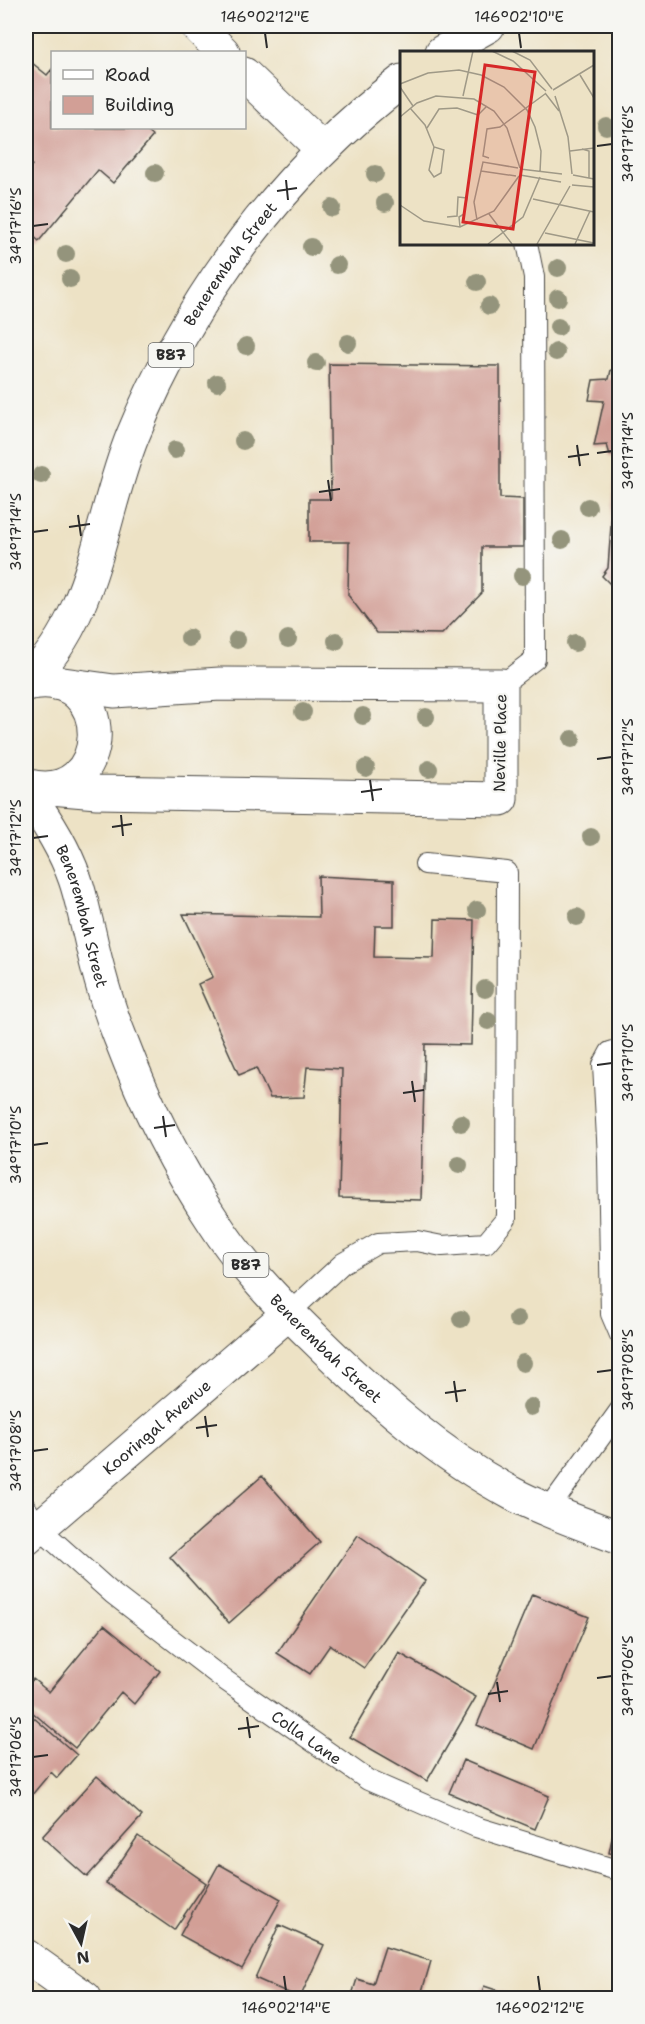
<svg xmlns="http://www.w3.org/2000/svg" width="645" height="2024" font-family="'Shantell Sans',sans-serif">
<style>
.building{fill:#d29f96}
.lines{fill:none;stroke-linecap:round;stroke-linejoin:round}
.lane-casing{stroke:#484642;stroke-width:22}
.street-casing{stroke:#484642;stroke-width:35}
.secondary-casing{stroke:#484642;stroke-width:35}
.primary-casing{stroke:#484642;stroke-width:35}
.lane{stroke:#fff;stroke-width:20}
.street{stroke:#fff;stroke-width:33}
.secondary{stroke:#fff;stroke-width:33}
.primary{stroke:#fff;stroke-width:33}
.tree{fill:#94947b}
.ticks{fill:none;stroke:#2b2b2b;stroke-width:2}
.labels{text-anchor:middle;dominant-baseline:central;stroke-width:4.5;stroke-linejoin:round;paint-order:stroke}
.shield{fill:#f6f6f2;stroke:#686867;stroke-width:1.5}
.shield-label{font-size:15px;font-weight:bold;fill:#2b2b2b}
.street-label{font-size:16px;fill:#2b2b2b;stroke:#f6f6f2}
.inset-road{fill:none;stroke:#9f9987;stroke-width:1.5}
.view{fill:#d62828;fill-opacity:0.15;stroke:#d62828;stroke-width:3}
.inset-edge{fill:none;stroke:#2b2b2b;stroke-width:3}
.neatline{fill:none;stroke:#2b2b2b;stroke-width:2}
.ticks-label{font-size:15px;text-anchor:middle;fill:#2b2b2b}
</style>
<rect width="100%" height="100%" fill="#f6f6f2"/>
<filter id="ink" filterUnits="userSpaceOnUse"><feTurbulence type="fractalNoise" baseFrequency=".0167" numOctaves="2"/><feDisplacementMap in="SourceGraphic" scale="12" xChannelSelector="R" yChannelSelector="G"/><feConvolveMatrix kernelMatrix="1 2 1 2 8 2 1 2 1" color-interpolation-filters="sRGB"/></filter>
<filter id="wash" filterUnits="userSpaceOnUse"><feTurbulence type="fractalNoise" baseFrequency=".008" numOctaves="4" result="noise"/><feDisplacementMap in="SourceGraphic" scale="24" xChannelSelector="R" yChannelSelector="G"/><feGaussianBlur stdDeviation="1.35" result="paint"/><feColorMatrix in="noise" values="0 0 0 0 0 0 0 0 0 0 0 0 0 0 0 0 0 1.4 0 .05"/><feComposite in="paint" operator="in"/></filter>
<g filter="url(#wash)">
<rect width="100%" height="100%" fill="#ede2c5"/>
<g id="blocks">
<path class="building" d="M26 58 47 75 52 69V128H143L153 136 113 183 98 170 39 241 26 230V172L32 165 26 160Z
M329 364 500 366V498L523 499V547H482V593L442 634 377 633 348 595 349 542H309V499H331Z
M611 370H620V594L602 576 608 568 616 455H610L607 445 594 446 604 401 589 400 593 380 609 379Z
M318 876 394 880V926H375L374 957 434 958 435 919 474 920 471 1045 425 1044 421 1200 339 1198 342 1069 307 1067 304 1097 270 1098 256 1068 239 1075 198 984 213 977 183 914 319 917Z
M262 1476 320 1542 229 1623 170 1557Z
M358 1535 425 1581 364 1668 330 1645 310 1674 277 1653Z
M532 1594 589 1617 534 1749 477 1725Z
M104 1625 160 1671 134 1704 121 1692 75 1748 26 1707V1688L33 1679 49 1692Z
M399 1653 476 1697 427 1781 350 1737Z
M26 1711 77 1755 57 1778 51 1772 26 1802Z
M463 1760 549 1796 535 1829 449 1793Z
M97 1776 142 1816 87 1877 42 1837Z
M618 1809H620V1855L609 1853Z
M138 1836 206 1883 174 1930 106 1883Z
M219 1864 281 1899 242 1969 180 1935Z
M279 1925 324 1945 300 1998 255 1978Z
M385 1947 431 1961 420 1998H351L357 1979 373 1984Z
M618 1950H620V1970H616Z
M484 1986 514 1996 513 1998H480Z"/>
</g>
</g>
<g filter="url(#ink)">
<use href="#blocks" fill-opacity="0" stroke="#484642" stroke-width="1.5"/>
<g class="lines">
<g class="lane-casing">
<g id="lane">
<path d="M501 685 535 659 534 277 527 243"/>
<path d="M620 1049 610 1052 603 1065 608 1157 611 1314 620 1335"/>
<path d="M289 1313 343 1263 378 1243 417 1241 442 1246 486 1243 506 1219 507 872 425 864"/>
<path id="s1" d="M26 1508 38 1527 113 1594 222 1678 368 1780 476 1827 620 1871"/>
<path d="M548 1510 620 1410"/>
</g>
</g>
<g class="street-casing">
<path id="street" d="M51 788 97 792 501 799V685L220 684 114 691 56 683
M26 1956 85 1998"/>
</g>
<g class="secondary-casing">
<g id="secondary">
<path d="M197 26 223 52"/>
<path d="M244 74 322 149"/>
<path id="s2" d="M26 1539 289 1313"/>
</g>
</g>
<g class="primary-casing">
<g id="primary">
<path d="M442 52 488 26"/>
<path id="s3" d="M26 682C96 619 99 518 133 435 190 296 282 173 402 81"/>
<path d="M26 684C120 662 114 810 26 785"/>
<path id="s4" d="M26 792C46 819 64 847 75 879 81 896 84 914 89 932 97 968 106 1003 120 1037 145 1103 176 1166 215 1224 242 1266 278 1303 313 1337 374 1397 438 1454 513 1494 547 1512 584 1524 620 1538"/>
</g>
</g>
<use href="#lane" class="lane"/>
<use href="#street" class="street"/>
<use href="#secondary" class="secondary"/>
<use href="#primary" class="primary"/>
</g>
<g class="tree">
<circle cx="606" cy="126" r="9"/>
<circle cx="155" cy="173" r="9"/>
<circle cx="375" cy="174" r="9"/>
<circle cx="385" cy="203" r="9"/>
<circle cx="332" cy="208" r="9"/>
<circle cx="311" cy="247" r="9"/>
<circle cx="66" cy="254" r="9"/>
<circle cx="337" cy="265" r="9"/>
<circle cx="558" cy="268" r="9"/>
<circle cx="70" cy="279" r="9"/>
<circle cx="477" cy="282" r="9"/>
<circle cx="558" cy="298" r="9"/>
<circle cx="489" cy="306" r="9"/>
<circle cx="558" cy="327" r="9"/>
<circle cx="348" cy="343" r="9"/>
<circle cx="246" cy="346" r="9"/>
<circle cx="556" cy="352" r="9"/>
<circle cx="316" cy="363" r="9"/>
<circle cx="217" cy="383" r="9"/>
<circle cx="243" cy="441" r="9"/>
<circle cx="175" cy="450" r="9"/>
<circle cx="41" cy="475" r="9"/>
<circle cx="588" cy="507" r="9"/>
<circle cx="562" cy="540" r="9"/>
<circle cx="522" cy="576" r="9"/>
<circle cx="189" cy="638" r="9"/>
<circle cx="288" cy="639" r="9"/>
<circle cx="237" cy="640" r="9"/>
<circle cx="336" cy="641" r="9"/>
<circle cx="575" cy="643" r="9"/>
<circle cx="303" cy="712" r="9"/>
<circle cx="363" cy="716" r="9"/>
<circle cx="426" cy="717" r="9"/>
<circle cx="572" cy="739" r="9"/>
<circle cx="366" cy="768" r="9"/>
<circle cx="429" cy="769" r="9"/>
<circle cx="591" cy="837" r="9"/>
<circle cx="477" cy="910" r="9"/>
<circle cx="577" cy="917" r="9"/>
<circle cx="485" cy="989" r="9"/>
<circle cx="488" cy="1021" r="9"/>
<circle cx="461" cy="1123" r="9"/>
<circle cx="459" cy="1165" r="9"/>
<circle cx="461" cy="1319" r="9"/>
<circle cx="517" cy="1319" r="9"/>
<circle cx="523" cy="1363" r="9"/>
<circle cx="531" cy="1407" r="9"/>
</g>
</g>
<path class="ticks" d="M265 33 267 48M519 33 521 48M597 146 612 144M286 180 288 200M277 191 297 188M33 226 48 224M577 445 580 466M597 453 612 451M568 457 589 454M328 480 331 501M319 492 340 489M78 515 81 536M69 527 90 524M33 532 48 530M597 759 612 757M370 780 373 801M361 792 382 789M121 815 123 836M112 827 132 824M33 838 48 836M597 1065 612 1063M412 1081 415 1102M403 1093 424 1090M163 1116 166 1137M154 1128 175 1125M33 1145 48 1143M597 1372 612 1370M454 1381 457 1402M445 1393 466 1390M205 1416 208 1437M196 1428 217 1425M33 1451 48 1449M597 1678 612 1676M497 1682 500 1702M488 1694 508 1691M247 1717 250 1738M238 1729 259 1726M33 1757 48 1755M284 1976 286 1991M538 1976 540 1991"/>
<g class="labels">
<g class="shield">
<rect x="148.5" y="343" width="45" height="24" rx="4.5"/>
<rect x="223.5" y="1253" width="45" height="24" rx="4.5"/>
</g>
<g class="shield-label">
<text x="171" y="355">B87</text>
<text x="246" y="1265">B87</text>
</g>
<g class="street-label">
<text stroke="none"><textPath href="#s3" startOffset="470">Benerembah Street</textPath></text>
<text transform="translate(500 743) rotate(-89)">Neville Place</text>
<text stroke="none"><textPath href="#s4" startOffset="138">Benerembah Street</textPath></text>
<text stroke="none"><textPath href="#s4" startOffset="642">Benerembah Street</textPath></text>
<text stroke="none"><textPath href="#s2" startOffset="172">Kooringal Avenue</textPath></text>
<text stroke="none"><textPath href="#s1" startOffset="364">Colla Lane</textPath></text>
</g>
</g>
<g transform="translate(400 51)">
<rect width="194" height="194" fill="#ede2c5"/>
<path class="inset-road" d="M92 0 113 10 146 40M112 0 130 9 152 38M180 24 194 47M0 33 28 22 59 19 81 24 104 36 127 59 135 76 141 100 140 121M0 36 13 55M153 39 194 14M145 42 159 60M63 45 73 0M155 45 168 86 172 123M10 57 25 74 34 96 44 99 41 122 34 126 29 119 34 96M0 66 17 52 36 45 74 48 94 60 107 77 120 117M27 77 39 58 57 57 78 64M75 90 78 64 87 55M182 98 189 100V127M170 100 194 97M89 107 83 105 87 78 100 76 145 43M120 118 162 123M81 120 116 125M120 124 161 131M173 124 194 128M172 134 194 136M133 148 194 161M0 154 24 170 60 176 94 160 119 125M89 163 112 193M47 166 57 165 58 146 67 147 64 163 59 166 60 176M77 169 74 151 83 111 118 117M145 182 194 192M88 193 123 166 140 126M137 193 170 135M175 193 190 160"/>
<path class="view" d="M85 14 135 21 113 178 63 171Z"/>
<rect width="194" height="194" class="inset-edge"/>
</g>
<rect width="645" height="2024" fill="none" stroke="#f6f6f2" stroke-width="66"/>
<rect x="51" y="51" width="195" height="78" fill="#f6f6f2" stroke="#a5a5a2" stroke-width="1.5"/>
<rect x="63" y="70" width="30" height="9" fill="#ffffff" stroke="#a5a5a2" stroke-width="1.5"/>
<text x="105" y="81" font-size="18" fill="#2b2b2b">Road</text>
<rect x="63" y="96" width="30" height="18" fill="#d29f96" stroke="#a5a5a2" stroke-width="1.5"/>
<text x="105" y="111" font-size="18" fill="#2b2b2b">Building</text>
<g transform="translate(81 1943) rotate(172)" stroke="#f6f6f2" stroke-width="4.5" paint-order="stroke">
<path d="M0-4.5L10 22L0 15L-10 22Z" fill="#2b2b2b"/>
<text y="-9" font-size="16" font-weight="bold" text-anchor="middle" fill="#2b2b2b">N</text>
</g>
<rect x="33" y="33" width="579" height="1958" class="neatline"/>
<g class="ticks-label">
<text x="265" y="22">146°02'12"E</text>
<text x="519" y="22">146°02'10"E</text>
<text transform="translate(628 144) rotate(-90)" y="5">34°17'16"S</text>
<text transform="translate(16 226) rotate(-90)" y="5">34°17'16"S</text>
<text transform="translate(628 451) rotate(-90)" y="5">34°17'14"S</text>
<text transform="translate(16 532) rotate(-90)" y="5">34°17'14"S</text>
<text transform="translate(628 757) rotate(-90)" y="5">34°17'12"S</text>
<text transform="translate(16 838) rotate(-90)" y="5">34°17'12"S</text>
<text transform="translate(628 1063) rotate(-90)" y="5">34°17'10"S</text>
<text transform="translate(16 1145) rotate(-90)" y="5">34°17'10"S</text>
<text transform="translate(628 1370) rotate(-90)" y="5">34°17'08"S</text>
<text transform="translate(16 1451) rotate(-90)" y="5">34°17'08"S</text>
<text transform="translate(628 1676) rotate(-90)" y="5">34°17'06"S</text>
<text transform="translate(16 1757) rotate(-90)" y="5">34°17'06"S</text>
<text x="286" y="2013">146°02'14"E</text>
<text x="540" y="2013">146°02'12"E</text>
</g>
</svg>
